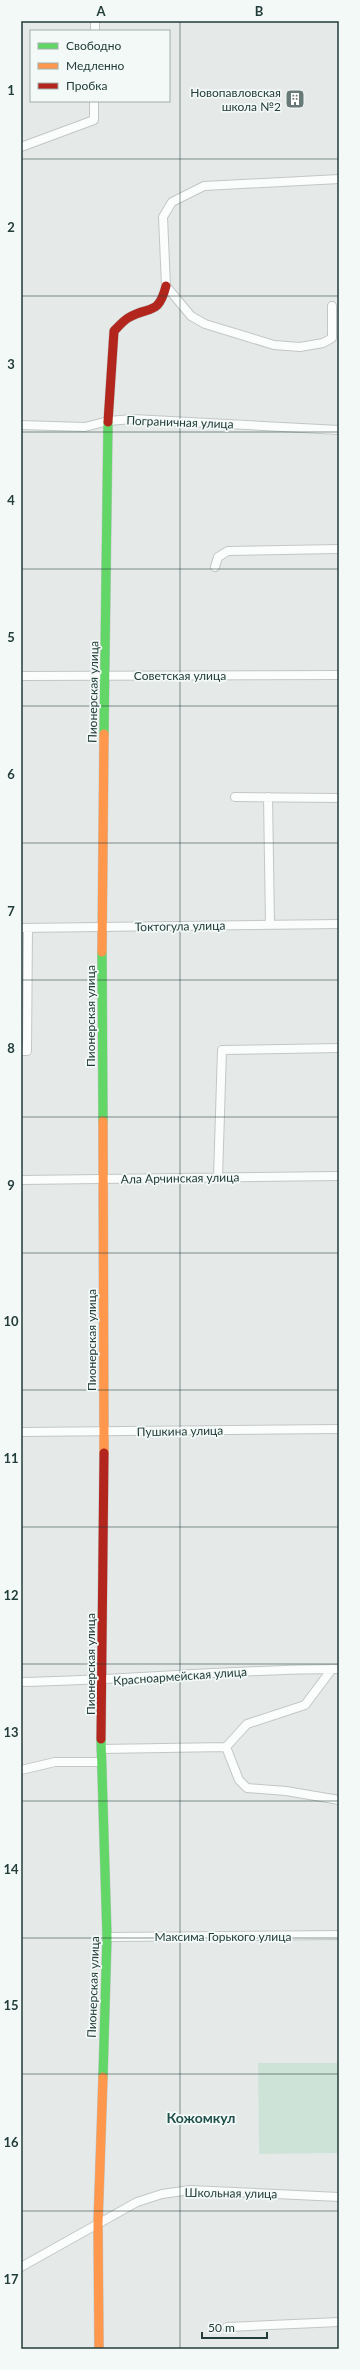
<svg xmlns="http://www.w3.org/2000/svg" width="360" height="2370" font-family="Lato,sans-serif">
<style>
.green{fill:#cee3d8}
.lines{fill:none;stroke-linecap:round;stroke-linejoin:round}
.street-casing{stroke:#c2c7c6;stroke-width:10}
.fast-casing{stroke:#c0c8c6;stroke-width:10}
.slow-casing{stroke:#c0c8c6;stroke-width:10}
.jam-casing{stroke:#c0c8c6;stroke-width:10}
.street{stroke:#fbfcfc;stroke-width:8}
.fast{stroke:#63d668;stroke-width:9}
.slow{stroke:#ff974d;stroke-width:9}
.jam{stroke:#b3261e;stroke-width:9}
.grid{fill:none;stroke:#233d3a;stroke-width:1;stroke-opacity:0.55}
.labels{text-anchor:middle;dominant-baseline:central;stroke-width:3.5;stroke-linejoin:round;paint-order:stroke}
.poi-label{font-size:12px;fill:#233d3a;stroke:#f3f9f7;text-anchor:end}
.street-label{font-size:12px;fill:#233d3a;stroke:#f3f9f7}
.quarter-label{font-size:14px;font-weight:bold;fill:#1f4f4b;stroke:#f3f9f7}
.neatline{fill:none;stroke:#233d3a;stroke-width:1.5}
.grid-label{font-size:13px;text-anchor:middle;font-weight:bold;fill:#233d3a}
</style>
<rect width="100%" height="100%" fill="#e5eae9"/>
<path class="green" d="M258 2063H339V2153L259 2154Z"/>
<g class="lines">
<g class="street-casing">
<path id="street" d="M95 31V21
M21 147 94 120V101
M332 306V338L323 343 300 347 274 345 205 324 191 316 166 286 163 217 172 202 204 186 339 179
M21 425 85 427 108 421 133 419 339 430
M215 567 218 557 228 551 339 549
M21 676 339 675
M235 797 339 798
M268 797 270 925
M21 928 339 924
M21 1051H27L28 928
M218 1177 222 1050 339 1048
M21 1180 339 1176
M21 1432 339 1429
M21 1682C127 1680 233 1669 339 1669
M226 1747 239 1780 247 1788 286 1791 339 1800
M101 1749 226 1747 247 1724 305 1705 332 1669
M21 1770 55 1762H101
M107 1937 339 1935
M21 2267 137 2202 162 2194 190 2190 339 2197
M227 2327 339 2322"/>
</g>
<g class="fast-casing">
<path id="fast" d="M104 734 108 422
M102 952 103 1121
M101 1739 107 1937 103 2077"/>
</g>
<g class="slow-casing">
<path id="slow" d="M102 952 104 734
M103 1121 104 1453
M99 2349 98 2224 103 2077"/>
</g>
<g class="jam-casing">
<path id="jam" d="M108 422 114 331C118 327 123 321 128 318 149 305 158 317 166 286
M101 1739 104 1453"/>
</g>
<use href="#street" class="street"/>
<use href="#fast" class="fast"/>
<use href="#slow" class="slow"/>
<use href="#jam" class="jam"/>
</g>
<path class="grid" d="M180 21V2349M21 159H339M21 296H339M21 432H339M21 569H339M21 706H339M21 843H339M21 980H339M21 1117H339M21 1253H339M21 1390H339M21 1527H339M21 1664H339M21 1801H339M21 1938H339M21 2074H339M21 2211H339"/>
<defs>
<g id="building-square" transform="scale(1)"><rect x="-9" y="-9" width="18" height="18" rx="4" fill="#677a77" stroke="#f3f9f7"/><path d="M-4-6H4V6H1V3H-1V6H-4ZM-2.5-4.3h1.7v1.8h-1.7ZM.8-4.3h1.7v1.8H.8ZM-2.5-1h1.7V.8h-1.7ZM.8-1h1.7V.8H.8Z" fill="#fff"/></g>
</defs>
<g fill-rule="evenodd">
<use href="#building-square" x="295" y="99"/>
</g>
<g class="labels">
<g class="poi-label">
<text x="281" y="92">Новопавловская<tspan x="281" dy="14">школа №2</tspan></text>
</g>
<g class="street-label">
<text transform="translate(180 422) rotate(2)">Пограничная улица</text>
<text x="180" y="675">Советская улица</text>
<text transform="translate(93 692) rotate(-89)">Пионерская улица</text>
<text transform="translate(180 926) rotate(-1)">Токтогула улица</text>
<text transform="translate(90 1016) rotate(-90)">Пионерская улица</text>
<text transform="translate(180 1178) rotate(-1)">Ала Арчинская улица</text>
<text transform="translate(91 1340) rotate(-90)">Пионерская улица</text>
<text transform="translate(180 1431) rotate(-1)">Пушкина улица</text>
<text transform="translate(90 1664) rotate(-90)">Пионерская улица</text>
<text transform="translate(180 1676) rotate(-4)">Красноармейская улица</text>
<text x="223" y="1936">Максима Горького улица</text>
<text transform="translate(93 1987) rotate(-88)">Пионерская улица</text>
<text transform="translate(231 2193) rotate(1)">Школьная улица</text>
</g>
<g class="quarter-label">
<text x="201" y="2117">Кожомкул</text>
</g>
</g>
<rect width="360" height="2370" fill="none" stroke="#f3f9f7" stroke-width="44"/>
<rect x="30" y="30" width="140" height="72" fill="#f3f9f7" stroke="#a0aeab"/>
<rect x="38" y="43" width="20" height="6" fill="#63d668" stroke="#a0aeab"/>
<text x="66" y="50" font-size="12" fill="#233d3a">Свободно</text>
<rect x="38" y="63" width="20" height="6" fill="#ff974d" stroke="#a0aeab"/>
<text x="66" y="70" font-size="12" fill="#233d3a">Медленно</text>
<rect x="38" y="83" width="20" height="6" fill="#b3261e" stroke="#a0aeab"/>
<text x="66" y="90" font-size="12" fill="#233d3a">Пробка</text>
<path d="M202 2332v6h65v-6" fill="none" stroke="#233d3a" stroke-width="2"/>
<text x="208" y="2332" font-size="12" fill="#233d3a" stroke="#f3f9f7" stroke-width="3" paint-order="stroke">50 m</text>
<rect x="22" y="22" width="316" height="2326" class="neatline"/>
<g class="grid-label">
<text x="101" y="16">A</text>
<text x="259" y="16">B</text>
<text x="11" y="95">1</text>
<text x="11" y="232">2</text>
<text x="11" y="369">3</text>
<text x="11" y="505">4</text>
<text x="11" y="642">5</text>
<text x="11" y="779">6</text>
<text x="11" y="916">7</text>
<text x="11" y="1053">8</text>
<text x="11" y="1190">9</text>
<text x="11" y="1326">10</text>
<text x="11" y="1463">11</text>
<text x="11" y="1600">12</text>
<text x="11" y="1737">13</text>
<text x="11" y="1874">14</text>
<text x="11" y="2010">15</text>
<text x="11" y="2147">16</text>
<text x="11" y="2284">17</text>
</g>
</svg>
